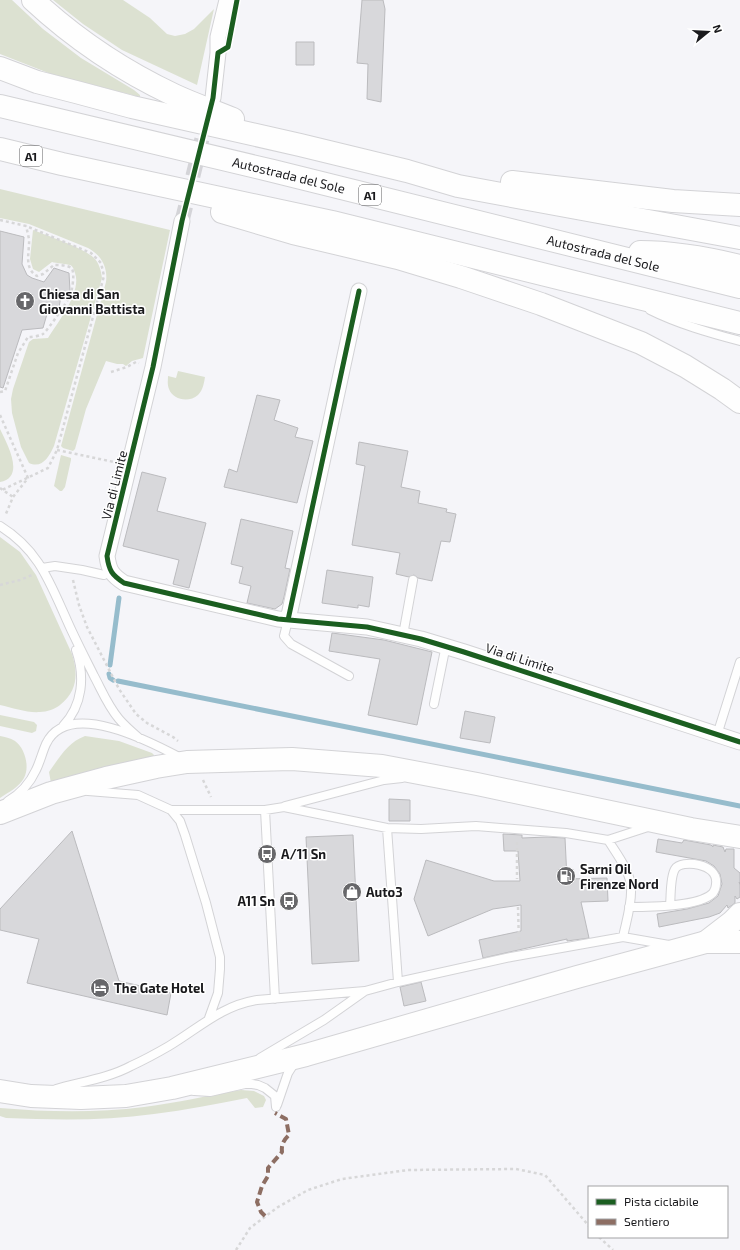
<svg xmlns="http://www.w3.org/2000/svg" width="740" height="1250" font-family="'Exo 2',sans-serif">
<style>
.green{fill:#dce1d1}
.lines{fill:none;stroke-linecap:round;stroke-linejoin:round}
.stream{stroke:#96bccc;stroke-width:5}
.building{fill:#d8d8db;stroke:#bbbbbe}
.street-tunnel{stroke:#d4d4d8;stroke-width:15;stroke-dasharray:15 8;stroke-linecap:butt}
.lane-casing{stroke:#d3d3d6;stroke-width:10}
.street-casing{stroke:#d3d3d6;stroke-width:17}
.highway-casing{stroke:#d3d3d6;stroke-width:24}
.path{stroke:#d7d7d8;stroke-width:2.5;stroke-dasharray:3 3;stroke-linecap:butt}
.lane{stroke:#fefefe;stroke-width:8}
.street{stroke:#fefefe;stroke-width:15}
.highway{stroke:#fefefe;stroke-width:22}
.quiet{stroke:#8d6e63;stroke-width:4;stroke-dasharray:8 4;stroke-linecap:butt}
.cycleway-casing{stroke:#fff;stroke-width:8}
.cycleway{stroke:#1b5e20;stroke-width:5}
.labels{text-anchor:middle;dominant-baseline:central;stroke-width:3;stroke-linejoin:round;paint-order:stroke}
.shield{fill:#fff;stroke:#5f5f61;stroke-width:1}
.shield-label{font-size:12px;font-weight:bold;fill:#1a1a1d}
.street-label{font-size:13px;fill:#1a1a1d;stroke:#fff}
.poi-label{font-size:13px;font-weight:bold;fill:#1a1a1d;stroke:#fff;text-anchor:start}
</style>
<rect width="100%" height="100%" fill="#f5f5f9"/>
<path class="green" d="M0 0H12L43 29 81 58 134 90 140 95V97L51 74 0 54Z
M53 0H123L150 18 167 34 175 36 185 34 194 29 214 9 197 85 122 50 83 24Z
M0 189 170 230 143 358 132 361 126 366 123 364H117L106 361 86 409 75 449 73 451 63 448 61 446 106 282C108 267 101 255 88 248L29 224 0 218Z
M33 230C48 236 84 248 94 258 99 263 101 270 102 278L54 446C49 457 42 469 29 463L21 447 12 413 11 399 13 389 29 342 33 339 48 338C58 322 82 292 75 273 74 270 73 266 70 265 67 264 56 263 52 262L39 272 33 269 30 259Z
M178 371 205 377C204 383 203 390 198 395 189 403 173 400 169 389 167 384 168 380 168 376L176 378Z
M0 429C7 444 26 477 0 482Z
M61 455 71 458V460L65 487 62 491H60L54 486Z
M0 537 20 552 29 565 36 575 72 654C78 673 78 691 60 705 55 709 47 712 40 712 27 713 13 708 0 705Z
M0 715 34 722 37 725 36 731 32 733 0 726Z
M0 736C5 737 10 738 15 741 25 748 30 767 24 778 19 787 9 792 0 798Z
M85 736 119 741 152 753 154 755 153 758 51 783 49 772C59 758 68 742 85 736Z
M241 1090 254 1091 264 1096 266 1100 263 1107 255 1108 247 1098C216 1104 186 1110 154 1114 105 1121 55 1120 6 1118L0 1116V1108C48 1112 96 1113 144 1107 177 1103 209 1095 241 1090Z"/>
<g class="lines">
<path class="stream" d="M110 665 119 598
M109 674 110 678 113 680
M118 681 740 806"/>
</g>
<path class="building" d="M362 0H383L385 9 381 102 367 99 368 64 357 63Z
M296 42H314V65H296Z
M0 231 24 237 22 264 27 275 32 278 44 282 54 268 69 273 70 291 61 295 59 308 49 307 43 328 22 330 3 388 0 387Z
M257 395 280 400 274 420 298 428 295 437 313 441 297 503 224 487 229 469 237 472Z
M359 442 408 451 401 487 420 491 418 503 447 509 446 512 456 514 450 542 441 541 432 581 418 578 414 575 409 577 396 574 400 553 352 545 365 466 356 464Z
M142 472 166 478 157 511 206 523 189 588 173 584 179 560 123 546Z
M241 519 293 531 285 568 290 569 284 597 282 604 275 609 247 603 251 586 239 583 243 567 231 564Z
M327 570 373 577 369 607 358 605V608L322 603Z
M332 633 384 640 432 652 417 725 368 715 380 659 329 651Z
M465 711 495 717 490 743 460 738Z
M389 799 410 800V821H389Z
M72 831 119 981 171 993 167 1015 27 983 39 939 0 930V909Z
M503 834 522 835V838L547 837 565 838 567 879 607 878 608 901 581 902 589 938 567 941V939L483 958 479 940 521 931V905L493 909 428 936 414 899 426 860 494 881H520L518 851H504Z
M353 835 359 961 312 964 306 837Z
M658 839 682 843 684 840 711 845 713 847V845L723 847 725 852 726 849H734V868L740 873V883L739 882 740 885V897L737 899 735 896V903L728 908 727 905 720 913 709 917 659 927 657 914 687 909 709 903 718 896 722 884 720 874 714 866 706 861 656 852Z
M421 982 426 1001 404 1006 400 987Z"/>
<g class="lines">
<path class="street-tunnel" d="M182 221 208 114"/>
<g class="lane-casing">
<path id="lane" d="M650 310C678 324 710 333 740 341
M0 526C37 549 48 578 65 616 74 637 84 656 94 676 102 691 108 706 119 719 125 726 132 732 139 738
M42 568 55 566 82 570 104 575 111 571
M288 620 284 636 291 644 349 676
M403 635 413 580
M434 704 446 645
M63 726C83 705 85 676 76 650
M717 735 740 662
M88 791 138 795 171 810H265L284 807 387 828 421 829 476 826 566 833 608 840 651 826
M8 801C20 794 30 783 36 770 40 762 42 753 46 744 68 698 151 742 181 758
M285 806 384 780 402 778
M171 810 180 821 185 835 206 903 220 957V969L218 993 209 1018
M265 810 275 999
M387 828 398 982
M608 840C616 853 631 872 631 888 632 904 626 922 623 937
M629 907C648 907 700 907 713 893 715 890 716 887 716 884 719 863 681 859 675 869 670 877 671 896 670 905
M260 1058 324 1020 365 991 398 982 511 957 623 937 669 945
M56 1089C80 1082 109 1078 131 1066 144 1060 157 1053 169 1046 199 1028 221 1006 257 1000L365 991
M194 1091 210 1092 245 1084H252L258 1085 265 1088 275 1096 276 1107
M277 1105 288 1073 295 1062"/>
</g>
<g class="street-casing">
<path id="street" d="M213 98 218 53V37L227 0
M182 221 153 367 107 556C109 571 112 575 124 583L278 619 367 627 421 639 464 652 740 742
M288 620 359 291"/>
</g>
<g class="highway-casing">
<g id="highway">
<path d="M33 0C74 38 123 71 174 95 193 104 214 111 233 119"/>
<path d="M0 68 37 82 76 92 132 107 300 145 407 171 458 186 740 238"/>
<path id="s1" d="M0 106 273 171 740 287"/>
<path d="M0 149 62 164 332 222 740 323"/>
<path d="M512 182 673 201 740 205"/>
<path d="M222 212 293 233 398 258 461 277 541 304 641 343 685 366 722 389 740 402"/>
<path d="M640 252C674 252 707 258 740 266"/>
<path d="M0 813 51 793 106 778 156 767 187 762 292 759 382 766 477 784 691 829 740 837"/>
<path d="M706 942 732 922 740 914"/>
<path d="M0 1091 31 1096 81 1098 126 1096 172 1088 306 1055 577 977 684 948 706 942H740"/>
</g>
</g>
<path class="path" d="M0 220 26 226 91 253 101 263 104 276 57 450 48 468 2 490
M111 372 127 367 136 362 139 363
M0 392 5 391 18 353 28 337C32 337 39 336 43 334 48 330 67 302 70 296 72 291 75 274 72 269 69 265 59 265 54 265L43 274 37 276C23 268 30 251 29 239 28 234 27 230 26 226
M0 415 28 478 13 497 5 516
M57 450 114 462
M0 488 13 497
M73 580 79 605 87 627 119 689 136 714 147 723 173 737 178 741
M0 585 20 580 32 575
M203 780 211 797
M517 842V879
M518 907 519 944
M599 1237 613 1250
M236 1250 250 1228 278 1207 308 1190 342 1179 408 1170 516 1169 545 1175 589 1226"/>
<use href="#lane" class="lane"/>
<use href="#street" class="street"/>
<use href="#highway" class="highway"/>
<path class="quiet" d="M265 1216 261 1212 257 1202 262 1186 268 1176V1168L282 1152C281 1144 284 1140 289 1135L286 1119 275 1113"/>
<g class="cycleway-casing">
<path id="cycleway" d="M237 0 228 47 218 53 213 98 182 221 153 367 107 556C109 571 112 575 124 583L278 619 367 627 421 639 464 652 740 742
M288 620 359 291"/>
</g>
<use href="#cycleway" class="cycleway"/>
</g>
<defs>
<g id="church-disc" transform="scale(1)"><circle r="9.5" fill="#67676a" stroke="#fff"/><path d="M-1.2-6h2.4v3.5h3.3v2.4h-3.3V6h-2.4V-.1h-3.3v-2.4h3.3Z" fill="#fff"/></g>
<g id="bus-disc" transform="scale(1)"><circle r="9.5" fill="#67676a" stroke="#fff"/><path d="M-5-6H5V4H4V6H2V4H-2V6H-4V4H-5ZM-3.5-4V0h7V-4ZM-3.5 1.2v1.5H-2V1.2ZM2 1.2v1.5H3.5V1.2Z" fill="#fff"/></g>
<g id="fuel-disc" transform="scale(1)"><circle r="9.5" fill="#67676a" stroke="#fff"/><path d="M-5.5-6h7V0h2V4h1.3V-2.5L3-4.5l.8-.8L6-3V5H2.5V1h-1V6h-7ZM-4.2-4.7v3.2H.2V-4.7Z" fill="#fff"/></g>
<g id="shop-disc" transform="scale(1)"><circle r="9.5" fill="#67676a" stroke="#fff"/><path d="M-5-2.5h2.3a2.7 3.5 0 0 1 5.4 0H5L5.5 6h-11ZM-1.5-2.5h3a1.5 2.3 0 0 0-3 0Z" fill="#fff"/></g>
<g id="hotel-disc" transform="scale(1)"><circle r="9.5" fill="#67676a" stroke="#fff"/><path d="M-6-4.5h1.5V1H6V5H4.5V3h-9V5H-6ZM-4 0a1.8 1.8 0 1 1 3.6 0ZM.5 0V-2.5h3Q6-2.5 6 0Z" fill="#fff"/></g>
</defs>
<g fill-rule="evenodd">
<use href="#church-disc" x="25" y="301"/>
<use href="#bus-disc" x="267" y="854"/>
<use href="#fuel-disc" x="566" y="876"/>
<use href="#shop-disc" x="352" y="892"/>
<use href="#bus-disc" x="289" y="901"/>
<use href="#hotel-disc" x="100" y="988"/>
</g>
<g class="labels">
<g class="shield">
<rect x="20" y="146" width="22" height="20" rx="3"/>
<rect x="359" y="185" width="22" height="20" rx="3"/>
</g>
<g class="shield-label">
<text x="31" y="156">A1</text>
<text x="370" y="195">A1</text>
</g>
<g class="street-label">
<text stroke="none"><textPath href="#s1" startOffset="297">Autostrada del Sole</textPath></text>
<text stroke="none"><textPath href="#s1" startOffset="621">Autostrada del Sole</textPath></text>
<text transform="translate(114 485) rotate(-76)">Via di Limite</text>
<text transform="translate(520 658) rotate(18)">Via di Limite</text>
</g>
<g class="poi-label">
<text x="39" y="294">Chiesa di San<tspan x="39" dy="15">Giovanni Battista</tspan></text>
<text x="281" y="854">A/11 Sn</text>
<text x="580" y="869">Sarni Oil<tspan x="580" dy="15">Firenze Nord</tspan></text>
<text x="366" y="892">Auto3</text>
<text x="275" y="901" text-anchor="end">A11 Sn</text>
<text x="114" y="988">The Gate Hotel</text>
</g>
</g>
<rect x="588" y="1186" width="140" height="52" fill="#ffffff" stroke="#a3a3a5"/>
<rect x="596" y="1199" width="20" height="6" fill="#1b5e20" stroke="#a3a3a5"/>
<text x="624" y="1206" font-size="12" fill="#1a1a1d">Pista ciclabile</text>
<rect x="596" y="1219" width="20" height="6" fill="#8d6e63" stroke="#a3a3a5"/>
<text x="624" y="1226" font-size="12" fill="#1a1a1d">Sentiero</text>
<g transform="translate(708 32) rotate(72)" stroke="#ffffff" stroke-width="3" paint-order="stroke">
<path d="M0-3L7 15L0 10L-7 15Z" fill="#1a1a1d"/>
<text y="-6" font-size="11" font-weight="bold" text-anchor="middle" fill="#1a1a1d">N</text>
</g>
</svg>
